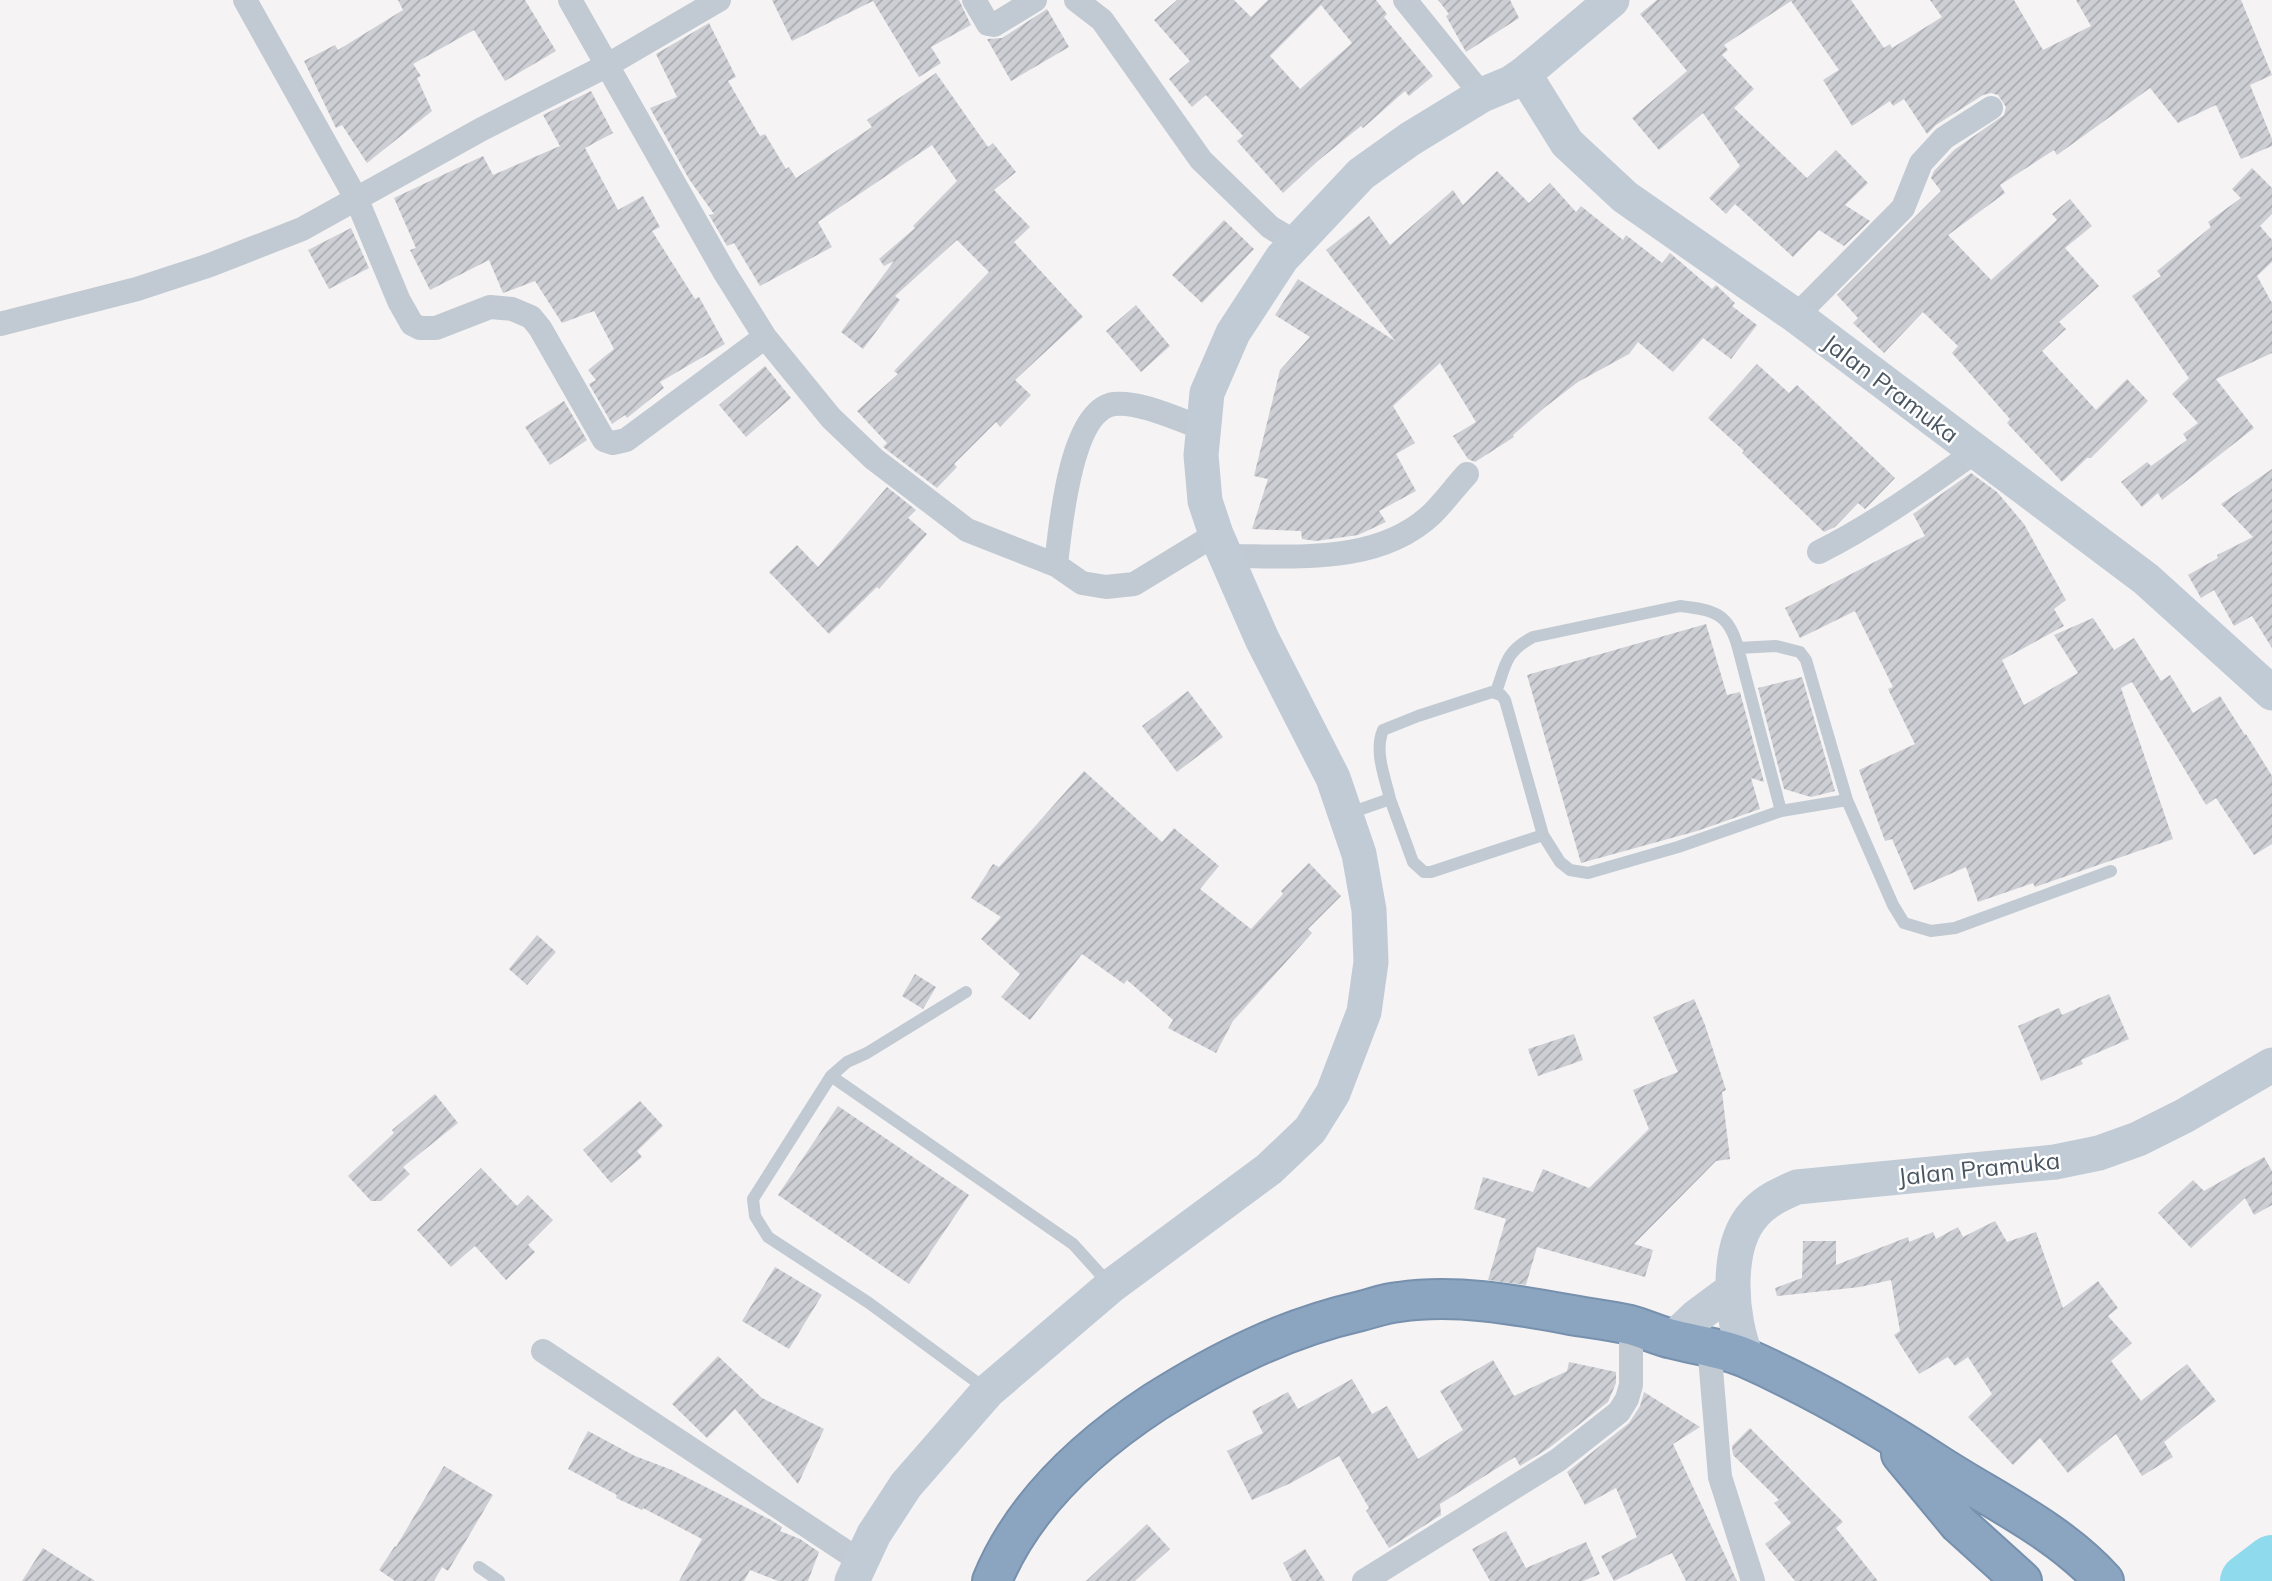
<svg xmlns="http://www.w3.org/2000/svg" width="2272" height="1581" font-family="Mulish,sans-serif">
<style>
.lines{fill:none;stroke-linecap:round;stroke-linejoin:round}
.river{stroke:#90daee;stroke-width:54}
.building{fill:url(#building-hatch);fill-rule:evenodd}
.highway-casing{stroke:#7690ad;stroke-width:42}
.lane{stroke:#c1cad2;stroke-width:12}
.street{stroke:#c1cad2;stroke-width:24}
.secondary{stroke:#c1cbd6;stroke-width:35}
.highway{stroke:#8ba5c1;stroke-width:38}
.labels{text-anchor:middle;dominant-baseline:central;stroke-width:5;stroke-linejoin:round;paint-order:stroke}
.street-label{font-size:24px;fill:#4a5661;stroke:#fff}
</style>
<defs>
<pattern id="building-hatch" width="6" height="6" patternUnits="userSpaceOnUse" patternTransform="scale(1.75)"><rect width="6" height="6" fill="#cdcfd5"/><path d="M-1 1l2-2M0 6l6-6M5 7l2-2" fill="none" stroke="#a8abb0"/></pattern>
</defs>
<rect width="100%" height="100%" fill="#f5f3f3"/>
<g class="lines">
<path class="river" d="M2247 1581 2272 1562"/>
</g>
<path class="building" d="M398 0H525L556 51 505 81 474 30 413 64 421 76 417 78 432 111 367 163 342 125 336 128 304 61 335 45 338 50 403 10Z
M772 0H959L971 25 931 47 941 63 919 77 873 1 792 41Z
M1177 0H1234L1251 17 1268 0H1376L1387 14 1384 17 1433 76 1409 96 1405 91 1363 128 1361 126 1319 160 1283 193 1237 141 1243 136 1206 95 1192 107 1169 79 1190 61 1154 20ZM1321 5 1352 43 1300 89 1270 56Z
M1438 0H1510L1519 18 1466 52 1446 16 1449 14Z
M1657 0H1851L1884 48 1890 44 1892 48 1942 17 1930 0H2014L2043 50 2091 26 2076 0H2241L2272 75 2250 85 2272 139V146L2241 159 2216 105 2178 123 2150 88 2057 155 2054 150 2000 185 2005 193 1948 235 1991 280 2057 220 2052 214 2070 199 2092 226 2065 248 2099 286 2059 322 2066 329 2042 351 2096 410 2127 379 2148 401 2091 458H2087L2062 482 2007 423 2010 419 1952 353 1958 346 1923 312 1884 353 1853 323 1858 318 1837 295 1941 191 1931 178 1934 171 1954 150 2004 115 2006 107 1998 95 1991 93 1983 95 1936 125 1927 134 1904 99 1893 106 1890 101 1852 126 1823 80 1839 70 1791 1 1724 45 1728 50 1722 55 1754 89 1734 108 1807 178 1836 150 1868 183 1845 205 1870 221 1844 246 1819 230 1793 257 1735 204 1726 214 1709 198 1740 166 1703 113 1659 150 1632 118 1687 71 1640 14Z
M1047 9 1069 47 1011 81 987 39 1002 38Z
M709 23 736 77 728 81 760 136 765 134 786 169 789 167 796 178 872 127 867 120 936 73 988 147 993 143 1016 172 994 190 1030 227 1014 242 1083 317 1015 380 1031 395 1000 427 996 422 954 464 957 467 937 488 883 447 887 443 857 411 898 374 894 371 989 272 957 240 895 296 900 300 863 349 841 332 894 261 884 266 879 259 915 228 913 226 957 181 932 145 818 222 832 247 760 286 734 243 727 246 709 215 714 214 689 179 650 108 677 97 656 54Z
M591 91 613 133 585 148 618 210 643 196 660 227 652 231 695 299 699 297 725 344 660 382 664 388 627 418 625 415 612 424 589 384 596 380 588 370 614 349 594 311 562 323 535 281 503 293 489 260 430 290 410 250 416 248 394 198 483 156 493 175 560 146 543 115Z
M2252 168 2272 188V214L2260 226 2272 240V262L2257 276 2272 303V353L2216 379 2254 428 2162 500 2158 493 2142 507 2121 482 2147 462 2151 466 2187 440 2183 434 2198 423 2172 394 2189 378 2132 296 2161 276 2157 271 2211 227 2208 222 2241 198 2232 189Z
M1497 171 1529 203 1550 183 1576 212 1581 206 1623 240 1626 235 1662 263 1670 253 1712 289 1716 285 1735 303 1732 306 1757 325 1731 359 1703 338 1673 372 1638 342 1629 354 1578 382 1544 408 1513 435 1514 437 1475 462 1468 459 1453 436 1476 422 1440 363 1393 406 1415 443 1396 454 1416 491 1379 511 1386 522 1358 535 1316 541 1302 539 1301 531 1252 529 1268 479 1254 476 1280 370 1310 337 1275 315 1298 279 1395 341 1326 250 1369 216 1390 245 1453 190 1463 205Z
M1224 220 1254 249 1202 303 1172 275Z
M351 228 369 268 329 289 308 250Z
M1136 305 1170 346 1141 372 1106 331Z
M1757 364 1789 393 1797 385 1895 478 1867 507 1865 509 1858 503 1835 527 1824 532 1742 453 1744 451 1708 418Z
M765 366 791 398 746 437 719 405Z
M564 401 587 440 550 465 525 427Z
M2272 469V648L2252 616 2234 626 2214 590 2201 598 2188 575 2218 558 2217 555 2253 537 2221 504Z
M1971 473 1997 492 2024 524 2066 600 2054 609 2064 626 2002 660 2024 705 2078 673 2054 635 2093 618 2114 650 2134 638 2161 681 2170 675 2193 713 2220 696 2245 735 2246 734 2272 776V844L2254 855 2216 798 2206 805 2132 682 2121 688 2173 839 2035 887 2033 883 1978 902 1966 867 1914 890 1892 839 1885 841 1859 770 1915 744 1888 689 1893 687 1855 611 1800 638 1785 608 1925 536 1913 514Z
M887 487 916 510 908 518 927 534 879 589 877 587 829 634 769 572 797 545 818 567Z
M1706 624 1727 695 1740 692 1764 782 1751 778 1760 809 1697 831 1581 863 1527 675Z
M1802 677 1835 791 1811 797 1784 789 1758 688Z
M1188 691 1223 737 1177 772 1142 726Z
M1084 771 1162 842 1174 828 1219 866 1200 889 1251 929 1283 894 1281 891 1309 863 1341 896 1308 929 1312 933 1233 1021 1216 1053 1168 1028 1173 1020 1127 980 1124 984 1082 954 1030 1020 1001 997 1020 974 981 939 1001 917 971 898 993 864 999 867Z
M537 935 556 952 527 985 509 969Z
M915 974 936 987 923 1009 902 996Z
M2109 994 2129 1039 2081 1060 2083 1064 2041 1081 2018 1026 2059 1008 2062 1015Z
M1694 999 1705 1025 1726 1090 1722 1092 1730 1159 1716 1161 1634 1244 1653 1250 1645 1277 1537 1247 1526 1285 1488 1280 1506 1219 1474 1209 1483 1177 1533 1192 1543 1169 1589 1188 1649 1129 1633 1090 1678 1072 1653 1017Z
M1574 1034 1583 1060 1538 1076 1528 1049Z
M435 1094 458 1123 403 1167 410 1174 381 1201H371L348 1176 394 1133 392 1130Z
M640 1101 663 1126 637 1151 642 1157 611 1183 583 1150Z
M838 1106 969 1195 909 1284 778 1195Z
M2264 1157 2272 1171V1205L2254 1215 2245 1198 2191 1248 2158 1213 2193 1180 2204 1191Z
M481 1168 517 1206 528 1195 553 1220 528 1245 535 1252 506 1280 475 1246 451 1267 417 1230Z
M1995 1221 2007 1242 2036 1232 2063 1308 2098 1281 2118 1308 2108 1316 2132 1343 2111 1361 2141 1401 2187 1364 2216 1401 2164 1442 2173 1457 2142 1476 2116 1434 2068 1473 2040 1438 2013 1465 1968 1417 1992 1394 1968 1357 1955 1366 1948 1357 1919 1374 1894 1335 1900 1331 1891 1280 1860 1287 1777 1296 1775 1288 1802 1278 1803 1241H1836V1265L1908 1237 1909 1242 1933 1232 1936 1239 1958 1227 1963 1237Z
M775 1267 822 1295 789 1349 742 1321Z
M718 1356 762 1398 824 1429 798 1484 735 1409 707 1438 672 1404Z
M1493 1360 1514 1396 1567 1371 1569 1362 1616 1372V1383L1608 1402 1549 1448 1520 1466 1515 1457 1440 1504 1441 1515 1389 1548 1366 1511 1369 1508 1339 1456 1291 1483 1252 1500 1227 1451 1263 1433 1252 1411 1288 1392 1298 1409 1352 1379 1372 1414 1387 1406 1418 1459 1463 1430 1440 1391Z
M1644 1392 1700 1427 1673 1444 1737 1581H1686L1672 1553 1614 1581 1601 1556 1637 1537 1616 1488 1585 1505 1567 1472 1629 1423 1640 1406Z
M1750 1428 1843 1522 1836 1528 1878 1581H1795L1765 1544 1791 1523 1774 1503 1779 1500 1733 1455 1732 1446Z
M588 1431 635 1456 672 1470 771 1520 782 1527 780 1531 800 1539 819 1552 808 1581H778L750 1570 744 1581H679L702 1539 643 1508 642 1510 616 1498 617 1495 568 1469Z
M444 1466 493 1495 448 1571 442 1567 434 1581H395L379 1570 395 1546 396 1547Z
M1147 1524 1170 1549 1135 1581H1086Z
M1506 1531 1526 1568 1586 1542 1600 1574 1583 1581H1490L1472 1549Z
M43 1548 95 1581H22Z
M1305 1549 1325 1581H1292L1283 1563Z"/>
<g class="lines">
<g class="highway-casing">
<path id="highway" d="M1901 1454 1959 1524 2022 1581
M992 1581C1023 1505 1088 1446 1155 1402 1220 1361 1286 1328 1361 1311 1373 1308 1386 1303 1399 1302 1454 1294 1512 1304 1566 1314 1587 1318 1609 1320 1630 1325 1645 1329 1659 1336 1673 1339 1699 1346 1724 1348 1748 1359 1815 1389 1879 1426 1940 1466 1996 1502 2059 1531 2104 1581"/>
</g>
<path class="lane" d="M1738 648 1781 811
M1496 692C1506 664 1505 652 1533 637L1680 606C1714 610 1729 613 1738 648L1776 646 1800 652 1806 660 1847 800 1893 905 1904 923 1931 931 1955 928 2111 871
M1390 799C1385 777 1374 752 1383 730L1418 716 1492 692 1501 695 1505 700 1543 835 1560 862 1570 870 1588 873 1678 847 1781 811 1847 800
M1347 814 1390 799 1413 862 1424 872H1431L1543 835
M966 992 867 1053 847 1062 831 1076 753 1199 755 1216 768 1237 869 1303 986 1389
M831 1076 1073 1244 1111 1286
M479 1567 499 1581"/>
<path class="street" d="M245 0 357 200 399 301 412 324 420 328H436L490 307 512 309 531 317 540 328 604 440 613 443 626 440 765 337
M570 0 725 273 765 337 831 418 874 459 967 530 1056 565 1082 583 1106 587 1134 584 1216 534
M974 0 988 24 994 25 1035 0
M1076 0 1102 20 1201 160 1270 227 1297 243
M1405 0 1482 95
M1796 316 1903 208 1921 163 1944 138 1991 108
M0 324 137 289 210 265 302 229 482 129 606 66 719 0
M1819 552C1875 524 1924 488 1976 451
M1227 556C1295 556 1378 565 1432 514 1444 502 1455 487 1467 474
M1056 565C1060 530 1070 410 1114 404 1140 401 1179 420 1203 428
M1709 1345 1720 1477 1753 1581
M543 1351 860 1561
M1364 1581 1558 1460 1619 1412 1627 1399 1631 1385V1326"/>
<path class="secondary" d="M1524 74 1567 143 1625 197 1796 316 2146 579 2272 693
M1673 1339 1697 1316 1732 1290
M1747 1358C1730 1319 1724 1246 1755 1213 1767 1200 1781 1194 1797 1187L2055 1162 2099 1153 2138 1139 2184 1116 2272 1065
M852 1581 874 1534 906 1485 988 1391 1111 1286 1269 1169 1310 1130 1333 1093 1364 1012 1371 962 1369 910 1359 854 1333 778 1262 639 1216 534 1205 501 1201 455 1207 393 1233 333 1282 258 1361 174 1410 139 1482 95 1511 83 1524 74 1612 0"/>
<use href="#highway" class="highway"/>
</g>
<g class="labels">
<g class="street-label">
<text transform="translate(1891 388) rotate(37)">Jalan Pramuka</text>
<text transform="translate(1979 1168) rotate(-6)">Jalan Pramuka</text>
</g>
</g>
</svg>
